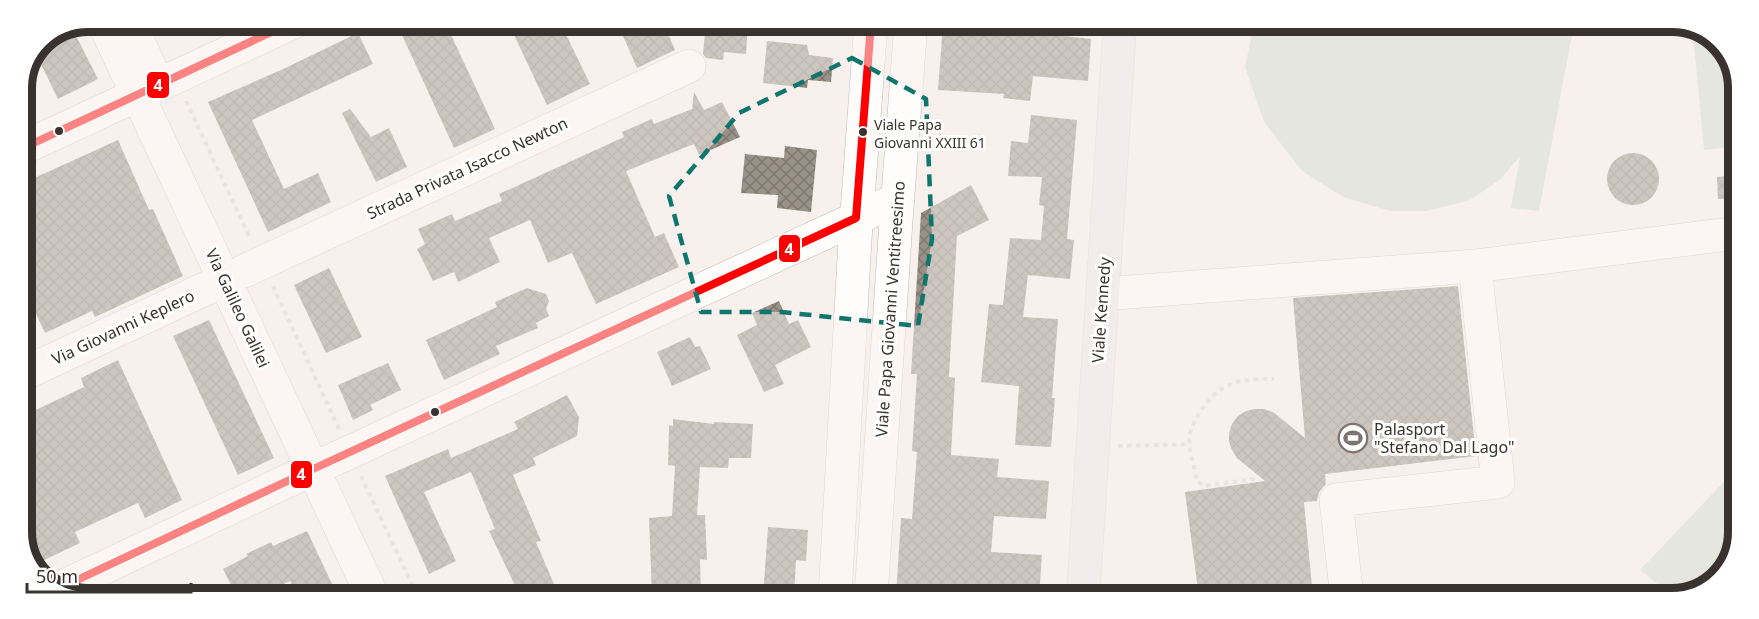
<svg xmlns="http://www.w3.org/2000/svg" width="1759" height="619" font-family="'Noto Sans',sans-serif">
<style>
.garden{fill:#cfdcce}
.building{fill:url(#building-cross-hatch)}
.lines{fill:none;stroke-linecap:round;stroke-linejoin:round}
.minor-casing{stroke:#c1bab7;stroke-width:34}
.major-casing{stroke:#d1cccb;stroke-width:34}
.path{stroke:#d8d6d4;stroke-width:4;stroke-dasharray:4.5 4.5;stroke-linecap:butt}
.minor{stroke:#fefdfc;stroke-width:33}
.major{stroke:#ece6ec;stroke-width:33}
.bus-1-casing{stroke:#fff;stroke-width:12}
.bus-1{stroke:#f00;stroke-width:8}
.marked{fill:none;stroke:#0f766e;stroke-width:4.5;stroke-dasharray:12 8;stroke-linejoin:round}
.bus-dot{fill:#39322f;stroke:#fff;stroke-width:2}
.labels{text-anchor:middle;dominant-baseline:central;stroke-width:6;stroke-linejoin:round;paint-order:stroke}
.bus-label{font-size:14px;fill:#39322f;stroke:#fff;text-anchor:start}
.street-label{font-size:16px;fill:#39322f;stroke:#fff}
.poi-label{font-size:16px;fill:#39322f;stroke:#fff;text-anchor:start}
.rim{fill:none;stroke:#39322f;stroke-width:8}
.line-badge{stroke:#fff;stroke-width:2}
.badge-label{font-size:16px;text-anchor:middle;font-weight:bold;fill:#fff}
</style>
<defs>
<pattern id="building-cross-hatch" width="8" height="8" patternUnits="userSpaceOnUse" patternTransform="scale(1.5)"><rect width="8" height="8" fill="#9a9288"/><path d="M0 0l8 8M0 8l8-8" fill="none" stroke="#7f7870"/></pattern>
</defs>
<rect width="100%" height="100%" fill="#f8f0ed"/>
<path class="garden" d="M1254 23 1574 24 1539 211 1511 208 1520 156 1501 179 1470 200 1427 211H1390L1343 197 1302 171 1264 122 1245 67Z
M1692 24 1724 47 1738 82 1737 147 1704 150Z
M1735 470V553L1712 585 1674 597 1640 570Z"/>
<path class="building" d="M396 22H445L495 129 454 148Z
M508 22H560L590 84 547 105Z
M617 22H663L675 50 637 68Z
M706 22H748L746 54 724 52 723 60 706 58 703 54Z
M943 23H1038L1037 33 1091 39 1088 81 1033 76 1030 101 1003 98 1004 94 938 90Z
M72 28 98 79 58 99 35 52 39 44Z
M358 33 373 64 252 120 284 189 318 173 331 202 268 232 208 102 281 70Z
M767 41 807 45 809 55 833 58 831 82 808 80 807 88 763 83Z
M694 92 704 110 722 102 740 137 699 155 694 144 626 171 655 237 664 233 679 267 596 304 572 253 548 263 530 220 489 238 500 262 458 282 454 272 433 281 417 249 425 244 418 229 452 214 455 221 502 201 499 194 624 137 622 132 652 119 654 124 692 109Z
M350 109 371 137 389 128 407 167 376 182 342 113Z
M1031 115 1077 120 1067 239 1074 240 1070 279 1028 275 1023 317 1058 319 1052 398H1055L1051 447 1015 445 1019 386 981 382 989 304 1003 305 1010 238 1041 240 1044 206 1039 205 1042 177 1008 176 1011 141 1028 143Z
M118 140 149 210 153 209 183 276 95 317 92 311 45 333 21 282V184Z
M785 146 817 150 811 212 777 208 778 195 741 193 745 154 784 158Z
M1607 179a26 26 0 1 1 52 0a26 26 0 1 1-52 0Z
M1737 175V198L1718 199 1717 177Z
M971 185 989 220 957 236 949 377 955 378 951 455 999 459 997 477 1049 481 1046 519 994 516 991 552 1042 555 1039 597 896 596 901 518 912 519 917 452 912 451 917 374H911L921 213Z
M329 268 362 337 326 353 294 285Z
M1458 286 1476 456 1325 474 1326 484 1319 492 1317 501 1304 502 1313 597H1199L1185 492 1265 481 1237 458 1232 450 1229 442V433L1232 424 1238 416 1246 411 1255 409H1264L1273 412 1305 438 1293 298Z
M527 288 546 294 549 301 546 308 549 316 536 323 538 328 496 346 500 354 444 380 426 340 497 307 495 302Z
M779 301 789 324 798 320 811 347 775 365 784 384 764 392 737 335 757 325 752 313Z
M209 320 274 458 238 475 173 336Z
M690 337 695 347 700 346 711 369 672 386 657 352Z
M118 360 182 500 145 518 138 503 75 532 80 543 40 562 21 521V417L84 387 81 378Z
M388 363 401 390 370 405 373 410 353 420 338 385Z
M567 395 579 417 577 436 533 458 536 465 513 475 541 541 536 542 554 584 533 596H520L489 531 495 529 471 472 424 492 456 561 429 574 385 476 448 449 451 458 518 429 514 422Z
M673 419 714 424V422L753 424 751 458H729L728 468 700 467 697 515H705L707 560 700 559 701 596H652L649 518 672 516 675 466 668 465 669 425 673 426Z
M768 527 808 530 806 561 796 560 794 596H763Z
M307 531 333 586 316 595H296L290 581 260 595H236L223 569 248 556 246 554 271 542 273 546Z"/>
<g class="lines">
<g class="minor-casing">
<path id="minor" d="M103 21 372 595
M129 21 153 74
M21 149 296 21
M1475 266 1737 233
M244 271 689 66
M1102 294 1475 266 1498 482 1336 500 1347 597
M21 375 224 280
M58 589 298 476 898 199
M835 596 855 240 871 23
M871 596 896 221 911 23"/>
</g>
<g class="major-casing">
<path id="major" d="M1083 597 1120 23"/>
</g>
<path class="path" d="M186 101 250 238
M273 286 339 429
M1118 446 1190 444
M361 476 417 595
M1255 479 1203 486 1197 481C1195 469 1187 448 1190 435 1191 428 1195 420 1199 414 1219 381 1239 379 1274 379"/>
<use href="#minor" class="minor"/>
<use href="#major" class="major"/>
<g class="bus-1-casing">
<path id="bus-1" d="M21 149 295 21
M58 589 298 476 856 218 871 23"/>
</g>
<use href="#bus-1" class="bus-1"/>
</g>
<path d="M0 0H1759V619H0ZM852 58 926 99 932 239 918 326 781 312H701L669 196 739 113Z" fill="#f8f0ed" fill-opacity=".55" fill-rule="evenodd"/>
<path class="marked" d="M852 58 926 99 932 239 918 326 781 312H701L669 196 739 113Z"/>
<defs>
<g id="stadium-ring" transform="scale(1.5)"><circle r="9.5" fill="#fff" stroke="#7c7472" stroke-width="1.5"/><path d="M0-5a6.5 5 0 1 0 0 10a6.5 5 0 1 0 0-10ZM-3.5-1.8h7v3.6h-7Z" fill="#7c7472"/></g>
</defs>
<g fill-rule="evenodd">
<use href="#stadium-ring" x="1353" y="438"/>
</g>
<g class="bus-dot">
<circle cx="59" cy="131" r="5"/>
<circle cx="863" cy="132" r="5"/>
<circle cx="435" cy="412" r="5"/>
</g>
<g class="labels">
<g class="bus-label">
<text x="874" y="124">Viale Papa<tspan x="874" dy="18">Giovanni XXIII 61</tspan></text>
</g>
<g class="street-label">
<text transform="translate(467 168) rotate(-25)">Strada Privata Isacco Newton</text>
<text transform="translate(238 308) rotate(65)">Via Galileo Galilei</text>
<text transform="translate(890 309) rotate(-86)">Viale Papa Giovanni Ventitreesimo</text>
<text transform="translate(1101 310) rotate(-86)">Viale Kennedy</text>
<text transform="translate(123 327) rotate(-25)">Via Giovanni Keplero</text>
</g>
<g class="poi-label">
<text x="1374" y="429">Palasport<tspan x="1374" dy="18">"Stefano Dal Lago"</tspan></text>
</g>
</g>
<path d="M0 0H1759V619H0ZM88 32H1672A56 56 0 0 1 1728 88V532A56 56 0 0 1 1672 588H88A56 56 0 0 1 32 532V88A56 56 0 0 1 88 32Z" fill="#fff" fill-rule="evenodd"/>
<path class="rim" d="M88 32H1672A56 56 0 0 1 1728 88V532A56 56 0 0 1 1672 588H88A56 56 0 0 1 32 532V88A56 56 0 0 1 88 32Z"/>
<g class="line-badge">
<rect x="146" y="71" width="24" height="28" rx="6" fill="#f00"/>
<rect x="778" y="234" width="23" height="29" rx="6" fill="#f00"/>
<rect x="290" y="460" width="23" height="29" rx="6" fill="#f00"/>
</g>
<g class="badge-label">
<text x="158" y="91">4</text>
<text x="789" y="255">4</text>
<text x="301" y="480">4</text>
</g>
<path d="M27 583v9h164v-9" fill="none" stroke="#39322f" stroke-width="3"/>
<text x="36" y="583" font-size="18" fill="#39322f" stroke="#ffffff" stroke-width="4.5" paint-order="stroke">50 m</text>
</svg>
